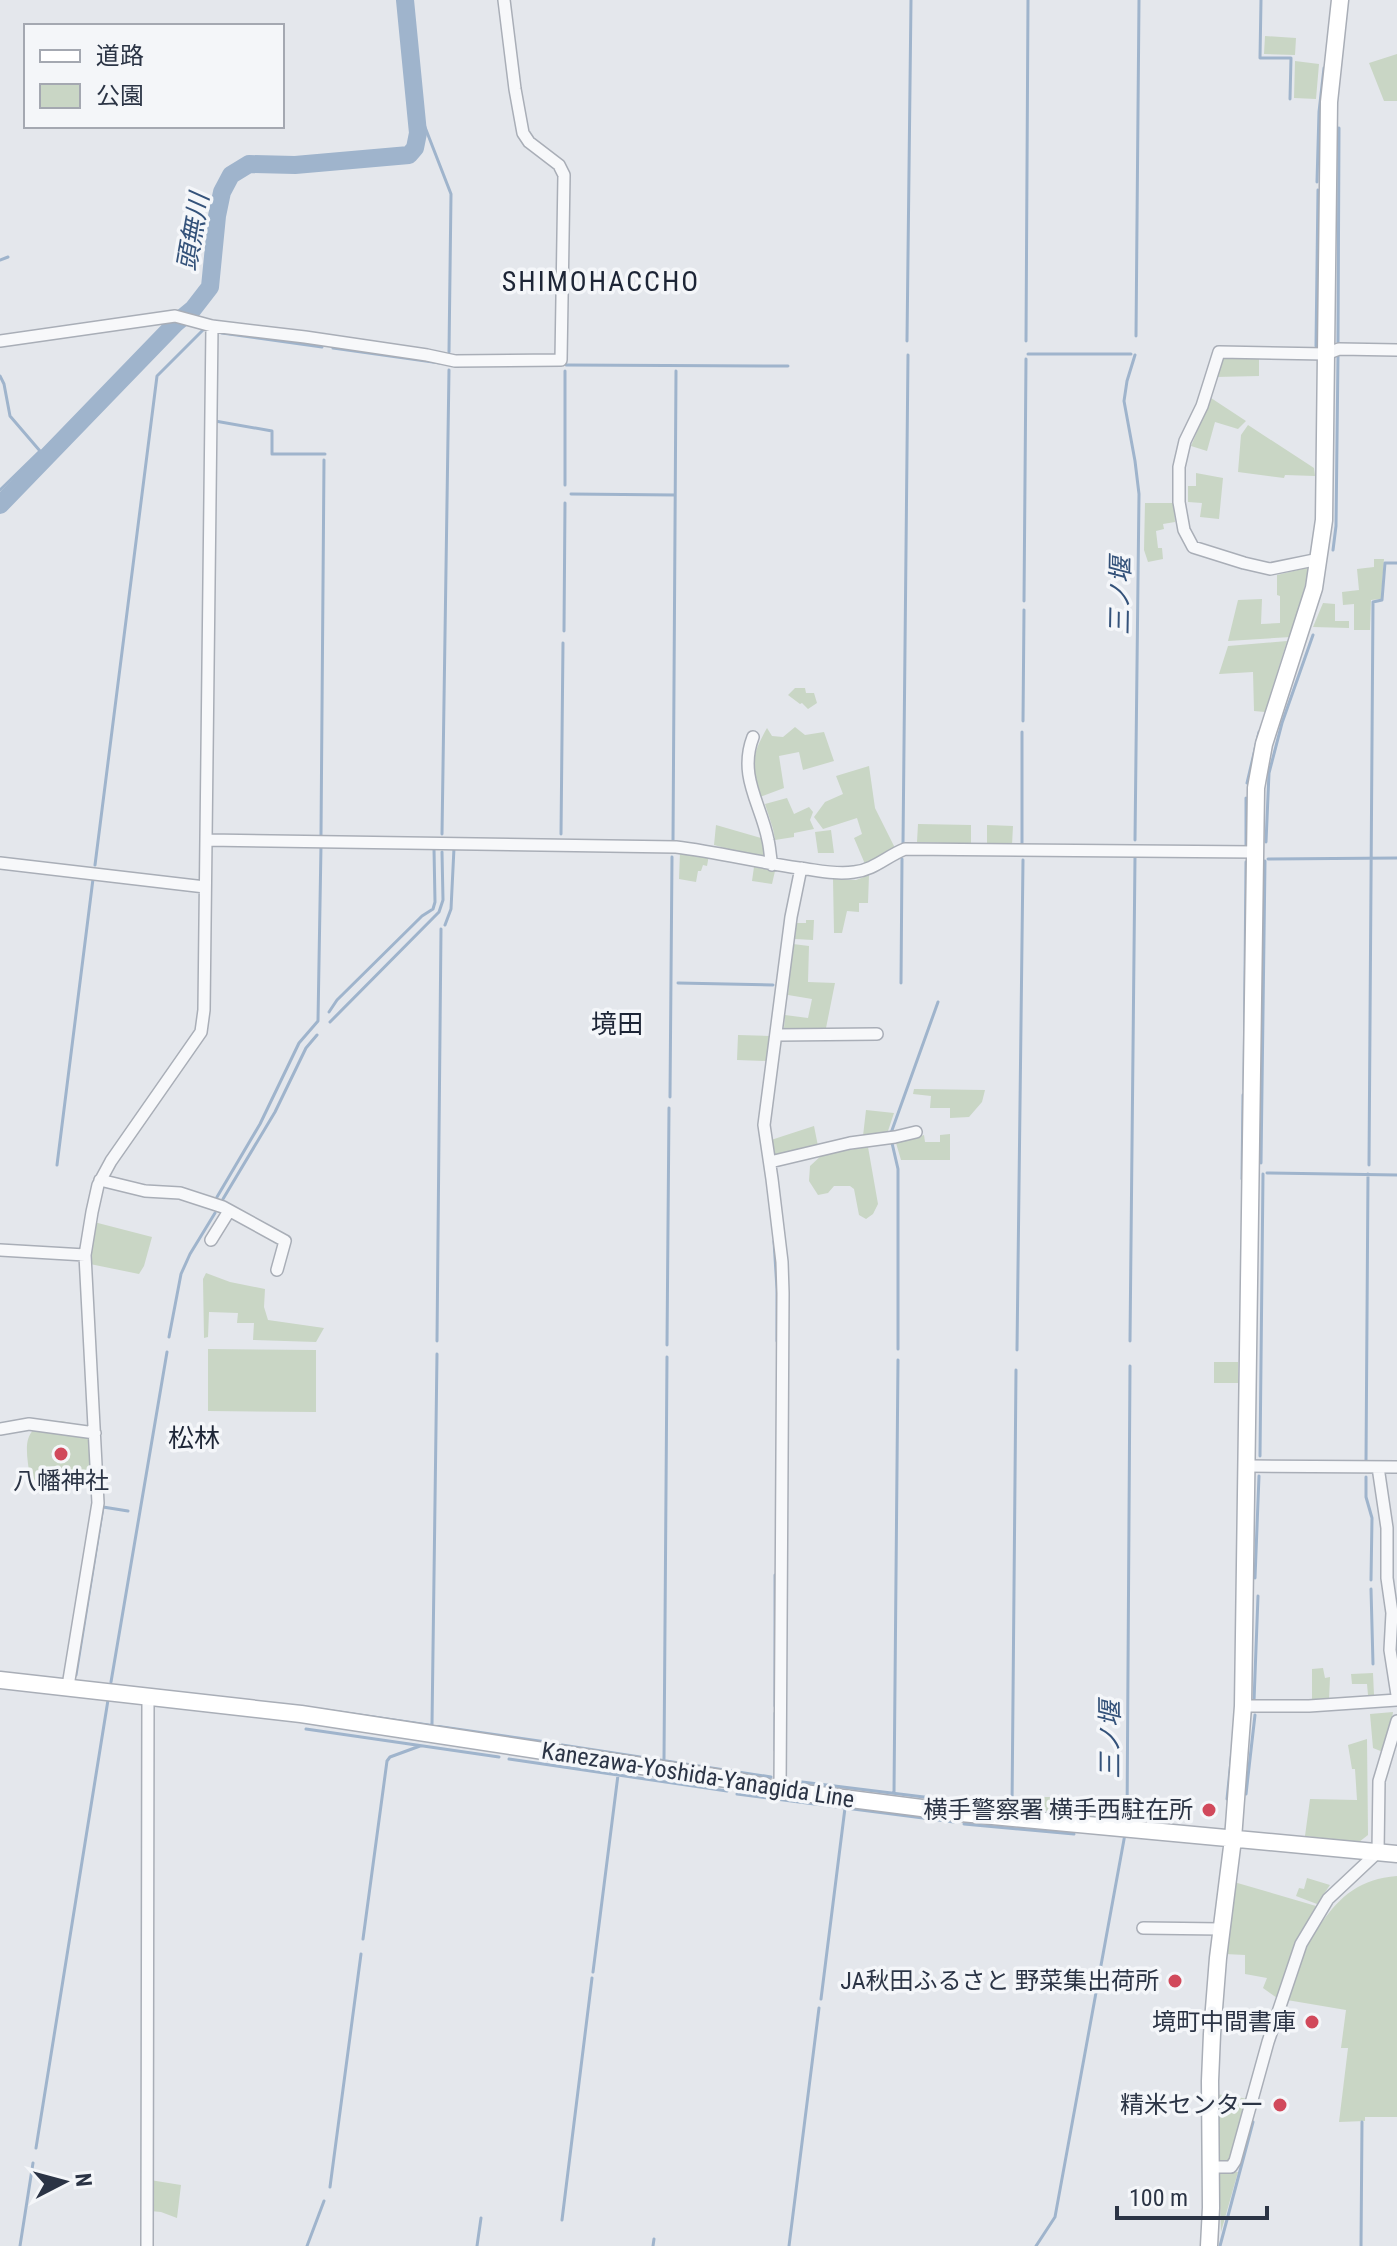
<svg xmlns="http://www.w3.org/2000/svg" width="1397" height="2246" font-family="'Roboto Condensed','Noto Sans JP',sans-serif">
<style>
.green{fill:#c9d6c5}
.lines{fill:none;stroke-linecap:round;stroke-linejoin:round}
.stream{stroke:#9fb4cc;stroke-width:3}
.river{stroke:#9fb4cc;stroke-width:18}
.street-casing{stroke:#a9aeb7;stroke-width:14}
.secondary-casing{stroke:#a9aeb7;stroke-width:19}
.street{stroke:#f7f8fa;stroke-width:11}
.secondary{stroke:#fff;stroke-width:16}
.poi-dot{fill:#d1495b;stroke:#f4f6f9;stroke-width:3}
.labels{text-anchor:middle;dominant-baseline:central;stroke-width:7;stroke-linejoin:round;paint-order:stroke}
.poi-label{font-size:24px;fill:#2b3445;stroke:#f4f6f9;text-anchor:end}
.street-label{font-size:24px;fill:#2b3445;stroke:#f4f6f9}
.water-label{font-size:26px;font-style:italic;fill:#34527a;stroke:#f4f6f9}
.neighbourhood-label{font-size:26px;fill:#1d2536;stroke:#f4f6f9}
.quarter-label{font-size:28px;letter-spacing:2px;fill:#1d2536;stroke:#f4f6f9}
</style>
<rect width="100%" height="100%" fill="#e4e7ec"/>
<path class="green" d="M1265 36 1296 38 1295 55 1264 54Z
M1397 54V101H1384L1369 63Z
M1295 61 1319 64 1316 99 1294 98Z
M1224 357 1259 358V376L1215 377Z
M1211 398 1246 421 1238 429 1215 422 1207 451 1191 446Z
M1248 425 1314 468 1315 476 1285 475 1284 478 1238 472 1241 435Z
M1196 473 1223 478 1219 519 1200 517 1202 503 1188 502V486H1196Z
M1145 503H1174L1175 522 1163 524 1164 529 1156 531 1158 548H1162L1163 559 1148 562 1144 550Z
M1374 559H1384L1381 599 1371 600 1370 630H1354V604L1343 605 1342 592 1359 590 1357 569 1374 567Z
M1310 567 1291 637 1228 641 1238 600 1262 599 1261 624 1280 623V596L1277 595V575Z
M1323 603 1335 604V621H1349V628L1313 627Z
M1287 641 1265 712 1254 711 1253 672 1219 674 1228 646Z
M795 688H805L806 693H814L817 703 808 709 802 703 800 704 788 695Z
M795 727 805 735 824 732 834 761 803 770 799 752 779 756 784 788 760 797C752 764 750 758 767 728L772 736 783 737Z
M869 766 875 808 895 848 865 864 854 838 862 834 857 818 823 829 814 817 825 802 843 794 836 776Z
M787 798 794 814 809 807 813 812 810 820 814 829 794 833V837L775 840 773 829 765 804Z
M918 824 971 825V844L917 842Z
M716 825 761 838 765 859 714 845Z
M987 825 1013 826 1012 845 987 844Z
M831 830 834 853H818L815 832Z
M680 852 709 855 707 866 703 865 701 871H698L696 882 679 879Z
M754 867 775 871 772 884 752 881Z
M869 875 868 903H859V912L847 911 842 933H834L833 879 856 880Z
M806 920H814L813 940 795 939 796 923H806Z
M793 944 809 946 808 982 835 983 826 1028H784L785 1015 808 1018 812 999 788 995Z
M738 1035 770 1036 766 1061 737 1060Z
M914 1089 985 1090 982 1102 969 1117 950 1118V1108H930L931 1096 913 1094Z
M866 1110 894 1113 887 1134 863 1136Z
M814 1126 818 1146 774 1158 771 1140Z
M950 1134V1160H901L896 1143 924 1135 925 1142H940V1135Z
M868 1147 878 1204 873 1214 866 1219 859 1215 854 1189 850 1186H834L828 1193 818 1195 809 1181 810 1166 823 1154Z
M94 1222 152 1237 144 1266 139 1274 90 1264Z
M206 1273 230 1282 265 1289 264 1307 268 1320 324 1328 316 1342 253 1340 254 1323H237L238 1313 209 1312 208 1337 204 1338 203 1279Z
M208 1349 316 1350V1412L208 1411Z
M1214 1362H1238V1383H1214Z
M61 1421 81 1425 94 1442 91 1464 82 1476 60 1485 40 1484 30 1477C25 1445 21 1423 61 1421Z
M1323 1668 1325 1678 1330 1677 1329 1700 1312 1701V1669Z
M1373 1673 1374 1695H1368L1367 1684H1352L1351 1674Z
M1393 1712 1391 1726 1383 1752 1373 1748 1370 1714Z
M1367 1739 1368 1835 1359 1842 1305 1836 1310 1799 1357 1800 1355 1769H1352L1348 1745Z
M1015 1797H1094V1816L1015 1808Z
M1397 1876V2117H1365V2121L1339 2122 1348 2048H1341L1346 2010 1287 2000C1293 1984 1297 1967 1303 1952 1307 1942 1314 1934 1320 1925 1341 1895 1360 1879 1397 1876Z
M1307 1878 1330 1885 1317 1904 1296 1896 1299 1888 1304 1889Z
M1234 1882 1316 1906 1293 1948 1277 1998 1263 1988 1267 1978 1245 1974V1955L1225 1954Z
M1216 2094 1249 2099 1231 2162 1218 2160Z
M1238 2172 1221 2232 1219 2173Z
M150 2180 181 2185 177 2218 161 2212 150 2211Z"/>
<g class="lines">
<path class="stream" d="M1261 0 1260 58H1291L1290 99
M416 116 423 122 451 194 449 352
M1317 182 1319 112 1324 68
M0 260 8 257
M222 333 322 347
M1136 336 1139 0
M907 341 911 0
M1026 341 1028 0
M1338 342 1339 128
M1316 346 1318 190
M333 348 440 363
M1028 354H1131
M1135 355 1127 381 1124 401 1135 461 1139 494 1135 840
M566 365 788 366
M0 376 4 384 10 416 40 451 0 490
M215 421 272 431V454H325
M565 485V371
M571 494 675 495
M1333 550 1336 526 1338 356
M1024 601 1026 359
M564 631 565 503
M1023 721 1024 610
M1247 783 1259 732
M442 834 449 370
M561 834 563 643
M321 835 324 460
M673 842 676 371
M1266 842 1269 773 1282 723 1313 635
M903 844 908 355
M1022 844V732
M1246 846V798
M1268 859 1397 858
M95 865 157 376 203 330
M445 925 451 909 454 848
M678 983 773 985
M901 983 902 859
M329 1012 337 1000 422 916 433 909 435 902 434 849
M330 1022 439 912 443 900 442 852
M1244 1089 1246 862
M670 1097 672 857
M891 1133 938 1002
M892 1143 898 1169V1349
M1261 1163 1265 861
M57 1165 93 879
M1369 1165 1373 602 1382 600 1385 563H1397
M1267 1173 1397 1175
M1242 1179 1243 1095
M217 1197 260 1124 299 1043 318 1021 321 846
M223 1199 275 1112 306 1048 317 1035
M774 1241 777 1289V1341
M169 1337 181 1274 190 1254 215 1213
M437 1341 441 929
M1130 1341 1135 857
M667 1345 669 1108
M1017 1350 1023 860
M1260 1456 1263 1174
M1366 1463 1368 1174
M1366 1477V1497L1372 1518 1371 1580
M1255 1578 1259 1476
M1371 1589 1373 1664
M76 1675 103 1507 128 1511
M111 1682 167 1352
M1254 1701 1258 1596
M775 1706V1575
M325 1710 546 1742
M432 1725 437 1354
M306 1729 499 1757
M562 1745 771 1777
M775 1750V1713
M509 1759 727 1791
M664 1760 667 1357
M794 1781 1005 1807
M894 1793 898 1360
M737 1794 954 1822
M1246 1794 1255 1715
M1227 1799 1232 1751
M1012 1808 1016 1370
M1127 1823 1130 1366
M964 1824 1074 1834
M363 1939 387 1761 390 1757 420 1746
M593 1972 618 1775
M821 1999 845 1808
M36 2148 108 1700
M330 2187 361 1954
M562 2220 592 1978
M20 2246 33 2163
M307 2246 324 2201
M477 2246 481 2218
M653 2246 654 2239
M789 2246 819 2008
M1036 2246 1055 2217 1125 1834
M1220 2246 1253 2122
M1361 2246 1362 2122"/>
<path class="river" d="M0 505 176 323 193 309 210 287 217 216 222 192 231 175 249 164 295 165 409 155 415 148 418 133 405 0"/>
<g class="street-casing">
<path id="street" d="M0 341 175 316 212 326 305 337 427 355 455 361 561 360 564 175 559 165 529 142 523 133 515 89 504 0
M1319 559 1270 569 1244 563 1193 547 1184 530 1179 502V467L1185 441 1202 406 1219 352 1326 354 1339 349 1397 350
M753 737C738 776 761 804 768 840 770 848 770 857 772 865
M207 840 676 847C717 852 757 862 799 868 817 870 835 875 854 872 874 870 887 856 905 849L1255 852
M0 863 205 887
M777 1035 877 1034
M770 1162 850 1143 895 1137 916 1132
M100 1180 145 1191 180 1193 223 1207 285 1241 277 1270
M211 1240 229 1211
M0 1250 85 1255
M0 1429 29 1424 95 1433
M1248 1466 1397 1467
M1378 1467 1387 1528V1578L1392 1613 1390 1650 1397 1695
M68 1686 98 1503 85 1255 92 1212 98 1185 111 1161 201 1032 204 1010C205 782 208 554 212 326
M1243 1706H1309L1397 1700
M780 1790 783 1293 782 1262 772 1179 764 1125 791 917 801 868
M1143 1928 1221 1929
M1211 2167H1231L1235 2161 1268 2042 1301 1944 1328 1899 1378 1852 1379 1781 1397 1721
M147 2246 148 1696"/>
</g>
<g class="secondary-casing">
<path id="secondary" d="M0 1680 301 1714 733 1780 780 1790 961 1813 1397 1854
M1209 2246 1211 2208 1210 2081 1212 2034 1218 1958 1233 1839 1243 1706 1256 788 1264 744 1314 588 1324 520 1329 102 1340 0"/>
</g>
<use href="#street" class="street"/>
<use href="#secondary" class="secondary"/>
</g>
<g class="poi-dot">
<circle cx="61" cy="1454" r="8"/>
<circle cx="1209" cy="1810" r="8"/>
<circle cx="1175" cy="1981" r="8"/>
<circle cx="1312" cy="2022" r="8"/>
<circle cx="1280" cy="2105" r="8"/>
</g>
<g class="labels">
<g class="poi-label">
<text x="61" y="1481" text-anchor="middle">八幡神社</text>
<text x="1193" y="1810">横手警察署 横手西駐在所</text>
<text x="1159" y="1981">JA秋田ふるさと 野菜集出荷所</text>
<text x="1296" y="2022">境町中間書庫</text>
<text x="1264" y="2105">精米センター</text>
</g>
<g class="street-label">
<text transform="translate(698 1775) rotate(9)">Kanezawa-Yoshida-Yanagida Line</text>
</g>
<g class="water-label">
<text transform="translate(193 232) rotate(-80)">頭無川</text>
<text transform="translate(1120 596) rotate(-89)">三ノ堰</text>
<text transform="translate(1110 1740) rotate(-90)">三ノ堰</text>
</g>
<g class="neighbourhood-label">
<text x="617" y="1024">境田</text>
<text x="194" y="1438">松林</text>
</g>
<g class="quarter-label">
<text x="601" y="281">SHIMOHACCHO</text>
</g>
</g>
<rect x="24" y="24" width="260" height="104" fill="#f4f6f9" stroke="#a4a8b1" stroke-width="2"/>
<rect x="40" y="50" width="40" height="12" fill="#ffffff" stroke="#a4a8b1" stroke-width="2"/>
<text x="96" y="64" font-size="24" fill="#2b3445">道路</text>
<rect x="40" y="84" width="40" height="24" fill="#c9d6c5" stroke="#a4a8b1" stroke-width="2"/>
<text x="96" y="104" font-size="24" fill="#2b3445">公園</text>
<g transform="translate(64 2182) rotate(84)" stroke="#f4f6f9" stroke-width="6" paint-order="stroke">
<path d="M0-6L14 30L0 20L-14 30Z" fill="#2b3445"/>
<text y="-12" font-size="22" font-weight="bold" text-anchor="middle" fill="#2b3445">N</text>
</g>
<path d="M1117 2206v12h150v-12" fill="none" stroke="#2b3445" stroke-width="4"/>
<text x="1129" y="2206" font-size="24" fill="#2b3445" stroke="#f4f6f9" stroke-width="6" paint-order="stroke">100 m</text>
</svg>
